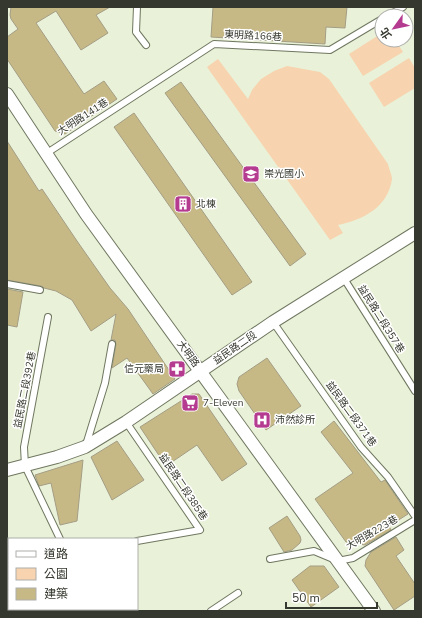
<svg xmlns="http://www.w3.org/2000/svg" width="422" height="618" font-family="'Nunito Sans','Noto Sans TC',sans-serif">
<style>
.green{fill:#f7d3af}
.building{fill:#c7b985;stroke:#a49d85}
.lines{fill:none;stroke-linecap:round;stroke-linejoin:round}
.service-casing{stroke:#6f7760;stroke-width:8}
.minor-casing{stroke:#6f7760;stroke-width:14}
.service{stroke:#fff;stroke-width:6}
.minor{stroke:#fff;stroke-width:12}
.labels{text-anchor:middle;dominant-baseline:central;stroke-width:3;stroke-linejoin:round;paint-order:stroke}
.street-label{font-size:10px;fill:#35382e;stroke:#fff}
.poi-label{font-size:10px;fill:#35382e;stroke:#fff;text-anchor:start}
</style>
<rect width="100%" height="100%" fill="#e9f2d8"/>
<path class="green" d="M382 33V40H395L403 52 363 76 349 54Z
M409 58 415 68V88L384 107 369 83Z
M218 59 248 99 252 90 261 79 274 71 287 66 320 72 329 79 388 164C389 169 392 175 392 179 388 208 362 220 338 225L343 233 330 240 207 67Z"/>
<path class="building" d="M11 7H110L96 15 108 33 81 50 56 11 36 23 84 94 104 81 117 99 65 134 55 131 7 59V37L18 29 11 19 10 15Z
M213 7H347L345 28 326 27 325 44 211 37Z
M181 82 306 254 290 266 165 93Z
M134 113 252 282 232 295 114 127Z
M7 141 39 191 42 189 77 241 110 288 128 309 175 379 153 394 127 358 112 368 116 344 115 340H111L116 314 91 331 72 300 56 291 44 288 41 286 7 280Z
M7 289 23 292 17 327 7 325Z
M267 358 301 406 266 430 239 391 237 384 239 377Z
M192 394H199L247 464 222 481 197 445 166 466 140 427Z
M334 421 381 482 385 480 408 514 389 526 391 530 365 545 346 542 315 499 353 473 321 432Z
M117 441 144 480 112 500 91 457Z
M83 460 77 521 60 525 51 483 39 486 35 475Z
M287 516 300 536 301 540 300 543 292 550 284 552 269 528Z
M396 537 404 550 396 556 415 584V596L394 610 365 566 366 560 371 552Z
M310 566H324L339 587 311 607 292 580Z"/>
<g class="lines">
<g class="service-casing">
<path id="service" d="M137 7 136 32 146 45
M388 16 403 7
M47 153 214 44 330 50 382 19
M343 277 415 391
M7 284 40 290
M48 317 24 447 25 466 60 539
M273 322 361 447 388 477 415 516
M126 422 200 530 137 541
M86 445 105 383 112 344
M270 559 314 551 338 561 353 558 415 520
M94 609 95 611
M211 611 238 593"/>
</g>
<g class="minor-casing">
<path id="minor" d="M7 94 86 214 374 611
M7 470 57 457 85 447 126 422 273 322 415 233"/>
</g>
<use href="#service" class="service"/>
<use href="#minor" class="minor"/>
</g>
<defs>
<g id="school-square" transform="scale(0.9)"><rect x="-9" y="-9" width="18" height="18" rx="4" fill="#b43b8f" stroke="#fff"/><path d="M0-5L7-2L0 1L-7-2ZM-4 1L0 2.5L4 1V4Q0 6-4 4Z" fill="#fff"/></g>
<g id="building-square" transform="scale(0.9)"><rect x="-9" y="-9" width="18" height="18" rx="4" fill="#b43b8f" stroke="#fff"/><path d="M-4-6H4V6H1V3H-1V6H-4ZM-2.5-4.3h1.7v1.8h-1.7ZM.8-4.3h1.7v1.8H.8ZM-2.5-1h1.7V.8h-1.7ZM.8-1h1.7V.8H.8Z" fill="#fff"/></g>
<g id="pharmacy-square" transform="scale(0.9)"><rect x="-9" y="-9" width="18" height="18" rx="4" fill="#b43b8f" stroke="#fff"/><path d="M-2-6h4v4h4v4h-4v4h-4v-4h-4v-4h4Z" fill="#fff"/></g>
<g id="supermarket-square" transform="scale(0.9)"><rect x="-9" y="-9" width="18" height="18" rx="4" fill="#b43b8f" stroke="#fff"/><path d="M-6-5.5h2.5l.6 2H6L4.5 2H-2.5L-4.4-4H-6ZM-1.5 3.2a1.3 1.3 0 1 0 .1 0ZM3 3.2a1.3 1.3 0 1 0 .1 0Z" fill="#fff"/></g>
<g id="hospital-square" transform="scale(0.9)"><rect x="-9" y="-9" width="18" height="18" rx="4" fill="#b43b8f" stroke="#fff"/><path d="M-5-5h3v3.5h4V-5h3V5h-3V1.5h-4V5h-3Z" fill="#fff"/></g>
</defs>
<g fill-rule="evenodd">
<use href="#school-square" x="251" y="174"/>
<use href="#building-square" x="183" y="204"/>
<use href="#pharmacy-square" x="177" y="369"/>
<use href="#supermarket-square" x="190" y="403"/>
<use href="#hospital-square" x="262" y="420"/>
</g>
<g class="labels">
<g class="street-label">
<text transform="translate(253 36) rotate(3)">東明路166巷</text>
<text transform="translate(83 117) rotate(-33)">大明路141巷</text>
<text transform="translate(381 319) rotate(58)">益民路二段357巷</text>
<text transform="translate(235 348) rotate(-34)">益民路二段</text>
<text transform="translate(188 354) rotate(54)">大明路</text>
<text transform="translate(25 390) rotate(-79)">益民路二段392巷</text>
<text transform="translate(351 414) rotate(54)">益民路二段371巷</text>
<text transform="translate(183 487) rotate(56)">益民路二段385巷</text>
<text transform="translate(372 533) rotate(-30)">大明路223巷</text>
</g>
<g class="poi-label">
<text x="264" y="174">崇光國小</text>
<text x="196" y="204">北棟</text>
<text x="164" y="369" text-anchor="end">信元藥局</text>
<text x="203" y="403">7-Eleven</text>
<text x="275" y="420">沛然診所</text>
</g>
</g>
<rect width="422" height="618" fill="none" stroke="#35382e" stroke-width="16"/>
<rect x="8" y="538" width="130" height="72" fill="#ffffff" stroke="#aeafab"/>
<rect x="16" y="551" width="20" height="6" fill="#ffffff" stroke="#aeafab"/>
<text x="44" y="558" font-size="12" fill="#35382e">道路</text>
<rect x="16" y="568" width="20" height="12" fill="#f7d3af" stroke="#aeafab"/>
<text x="44" y="578" font-size="12" fill="#35382e">公園</text>
<rect x="16" y="588" width="20" height="12" fill="#c7b985" stroke="#aeafab"/>
<text x="44" y="598" font-size="12" fill="#35382e">建築</text>
<g transform="translate(394 28) rotate(237)"><circle r="19" fill="#ffffff" stroke="#aeafab"/>
<path d="M0-3L7 15L0 10L-7 15Z" fill="#b43b8f"/>
<text y="-6" font-size="11" font-weight="bold" text-anchor="middle" fill="#35382e">北</text>
</g>
<path d="M286 602v6h91v-6" fill="none" stroke="#35382e" stroke-width="2"/>
<text x="292" y="602" font-size="12" fill="#35382e" stroke="#ffffff" stroke-width="3" paint-order="stroke">50 m</text>
</svg>
